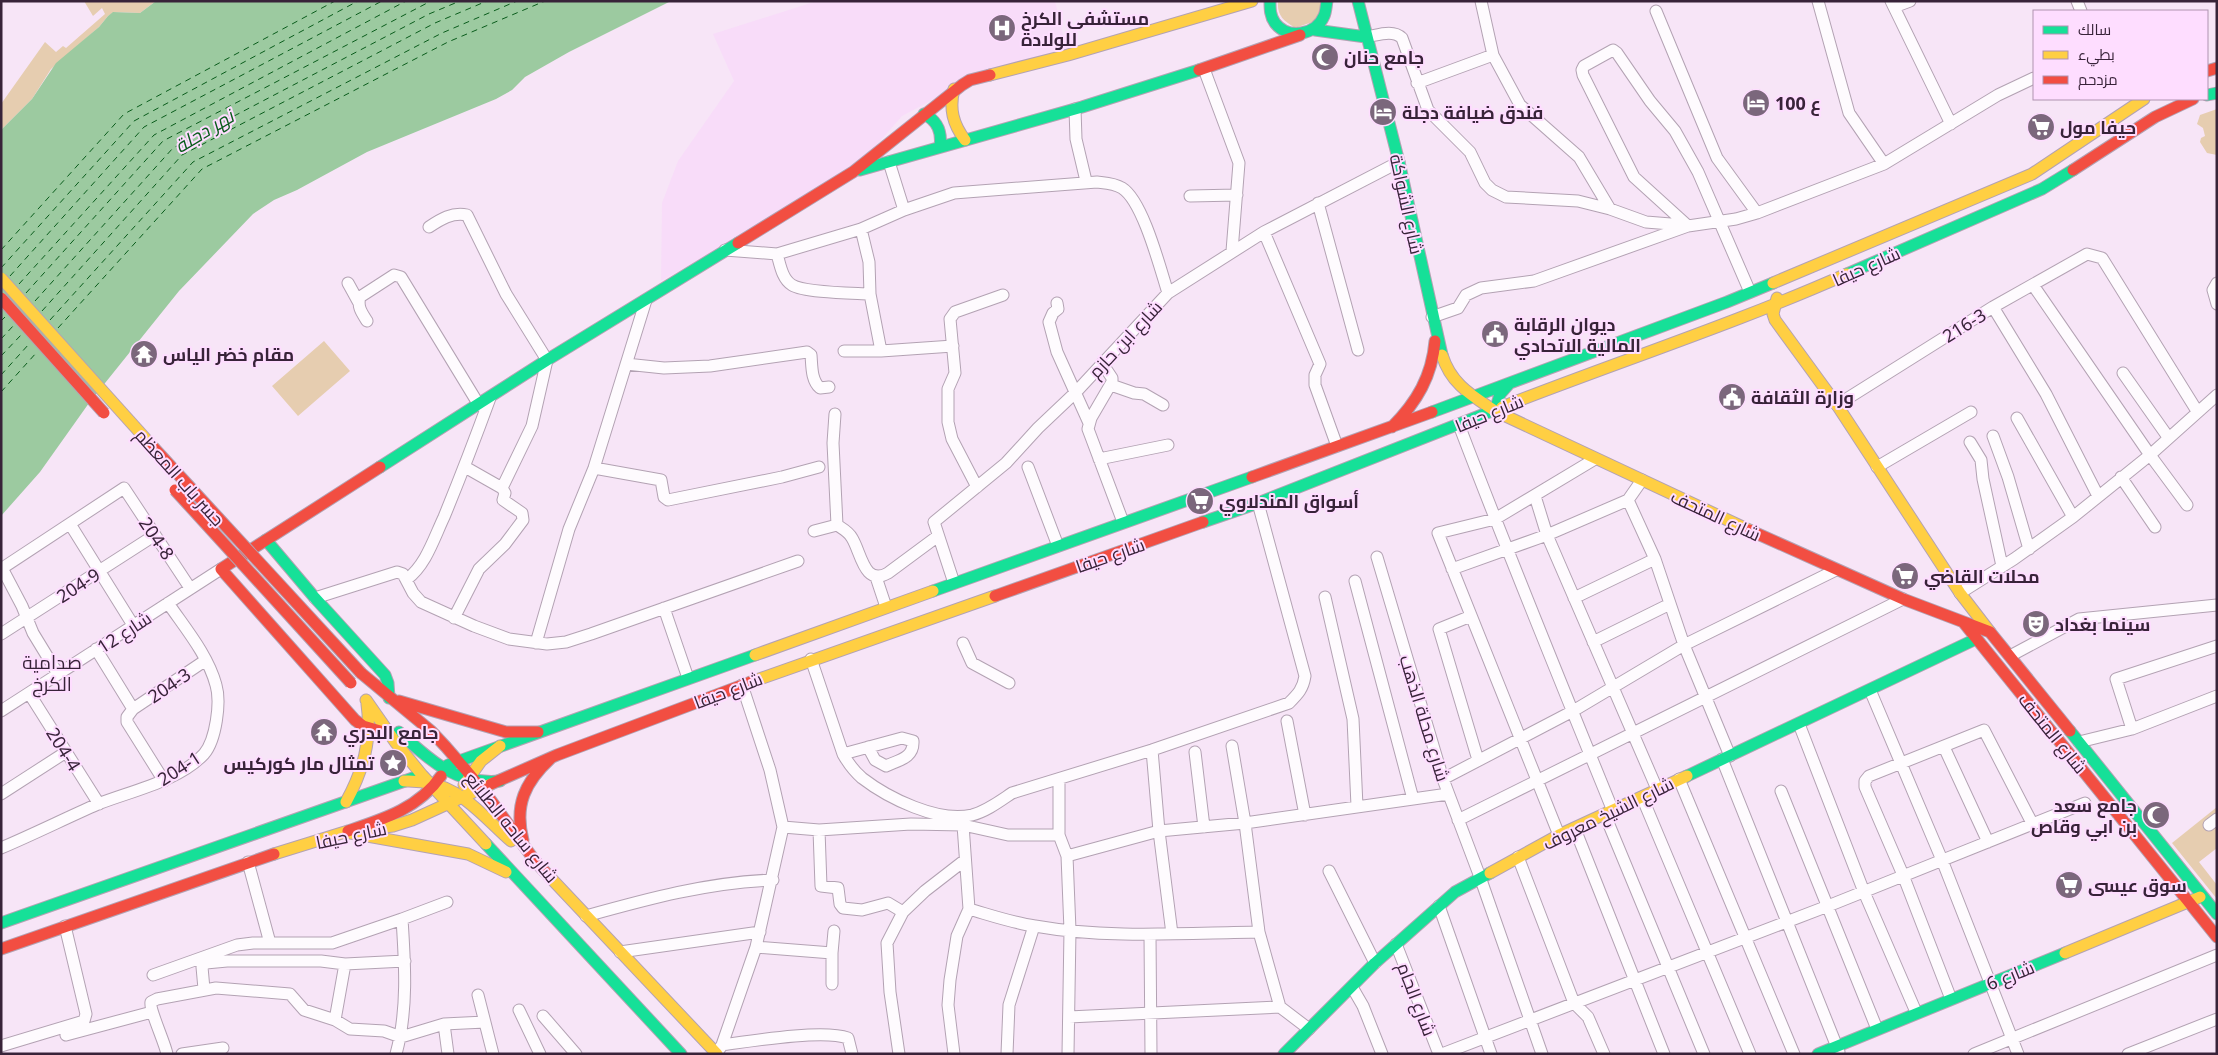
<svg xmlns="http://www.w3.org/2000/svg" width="2218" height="1055" font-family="'Noto Sans',Cairo,sans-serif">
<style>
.built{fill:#f8dcf9}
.green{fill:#e6cdb0}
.water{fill:#9ccaa0}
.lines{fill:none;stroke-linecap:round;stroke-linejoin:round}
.ferry{stroke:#095c1b;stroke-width:1;stroke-dasharray:6 5;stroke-linecap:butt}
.street-casing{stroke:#b3a2b3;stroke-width:13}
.fast-casing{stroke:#b3a2b3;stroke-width:13}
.slow-casing{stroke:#b3a2b3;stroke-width:13}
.jam-casing{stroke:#b3a2b3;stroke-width:13}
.street{stroke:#fefbfe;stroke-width:11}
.fast{stroke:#16e098;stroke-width:11}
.slow{stroke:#ffcf43;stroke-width:11}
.jam{stroke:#f24e42;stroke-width:11}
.slow-bridge-casing{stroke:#b3a2b3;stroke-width:13;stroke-linecap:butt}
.jam-bridge-casing{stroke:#b3a2b3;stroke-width:13;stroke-linecap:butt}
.slow-bridge{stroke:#ffcf43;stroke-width:11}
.jam-bridge{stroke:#f24e42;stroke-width:11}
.labels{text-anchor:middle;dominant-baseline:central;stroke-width:4;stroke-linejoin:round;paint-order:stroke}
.poi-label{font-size:18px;font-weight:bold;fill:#382339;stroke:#feddff;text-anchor:start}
.street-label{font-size:18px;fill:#382339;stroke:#feddff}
.water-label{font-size:19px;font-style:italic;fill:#095c1b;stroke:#feddff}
.neighbourhood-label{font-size:19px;fill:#382339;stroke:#feddff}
</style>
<rect width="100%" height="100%" fill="#f7e5f7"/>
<path class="built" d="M817 1H1055L1068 55 970 80 902 116 853 172 661 281 662 203 678 161 734 81 713 34Z"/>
<path class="green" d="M84 1H156L140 13 114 12 108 16 99 27 51 69 32 99 1 130V104L45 42 56 52 63 46 66 48 105 14 102 8 93 16Z
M1278 1H1321L1318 20 1295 28C1283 20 1277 16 1278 1Z
M2217 109V155L2207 153 2200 142 2201 138 2205 136 2203 128 2197 124 2200 115Z
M324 341 350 371 298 416 272 386Z
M2217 807V848L2199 862 2217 885V899L2172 843Z"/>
<path class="water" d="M156 1H671L569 52 525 77 512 90 496 99 367 152 297 190 274 200 253 214 179 291 89 403 40 472 1 516V130L32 99 56 63 99 27 108 16 113 12 140 13Z"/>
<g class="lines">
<path class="ferry" d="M1 250 124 114 335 1
M1 268 134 121 358 1
M10 276 144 127 382 1
M19 284 154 135 406 1
M26 293 163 141 431 1
M35 301 173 148 429 14 460 1
M42 311 182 155 435 23 487 1
M50 320 193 162 442 33 517 1
M1 321 5 317
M58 328 202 169 448 42 545 1
M1 339 14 325
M1 356 21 335
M1 375 29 344
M1 392 37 352"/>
<g class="street-casing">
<path id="street" d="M1481 1 1493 55
M1818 1 1849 113 1884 164
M1891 1 1951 124
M2077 1 2081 11
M1894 7 1910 1
M1656 11 1717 158 1757 213
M1366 37C1378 35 1393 29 1402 38L1428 110 1470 152 1485 183 1492 190 1506 197 1578 201 1610 209 1646 222 1683 225
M1204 69 1239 163 1232 251
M1417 83 1493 55 1520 105 1579 157 1610 209
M1075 109 1076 139 1086 181
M889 162 904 210
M1190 196 1237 195
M1318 203 1358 350
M1688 226 1634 177 1583 75 1582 70 1584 66 1613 50 1617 53 1650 101 1675 131 1698 172 1750 292
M429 227C441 219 452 212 467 215L506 294 547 360 532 426 502 488 505 493 503 500 522 513 523 520 505 544 479 569 454 618
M861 229 869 262 870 294 881 351
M1264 232 1320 364 1315 375V385L1337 446
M725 250 777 254 861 229 904 210 954 193 1097 182C1106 183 1114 183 1122 188 1143 201 1160 268 1168 293
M777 254C780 264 782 279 792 285 805 293 853 293 870 294
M348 283 359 303
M2217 283 2213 290 2217 304
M2033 285 2150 455 2187 505
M1057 303 1058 309 1053 313 1049 322 1057 352 1089 423
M1993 307 2046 394 2098 496
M1432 317 1458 308 1466 295 1481 288 1534 281 1688 226 1736 219 1757 213 1884 164 1998 95 2034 78
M367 321C362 313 357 307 360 297L394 275 401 277 479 405
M844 351H881L953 346
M1102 363 1112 378V382L1091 418 1088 429 1123 522
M626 364 664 368 710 366 807 352 811 355C812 366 811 380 820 388L829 387
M2123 373 2168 437
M1111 385 1134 393 1144 394 1163 405
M1837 405 1993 307 2087 254 2102 258 2197 411
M835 414 833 443 837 525
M2017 418 2073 517
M1459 425C1508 554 1561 683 1613 811
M1993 436 2008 477 2029 549
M1970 442 1981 460 1983 479 2002 566
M1099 459 1168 445
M465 467 502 488
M1028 467 1058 546
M1877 467 1971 412
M594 468 661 480 664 497 668 500 782 477 819 467
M2121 477 2155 527
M977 487 952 439 948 422V389L955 373 950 319 955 312 1003 295
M1535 496 1547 535 1657 789
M1628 500 1655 559 1684 645 1730 756
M70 524 133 625
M814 531 837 525C843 529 849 532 852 538 861 552 864 587 888 573L938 536
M1377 557 1443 779 1480 877 1542 1054
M2 568 22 606 33 633 58 674
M1 569 124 488 190 588
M1452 569 1547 535 1628 500 1642 480
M876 577 886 607
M407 579C426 565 434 538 444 517 460 478 475 439 490 398
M1355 581 1413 799
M954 583 934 522 1006 463 1038 428 1076 392 1168 293 1264 232 1399 162
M1960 593 2014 559 2073 517 2150 455 2217 395
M1325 597 1353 719 1357 806
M315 598 397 572 403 574 413 593 421 602 474 626 509 639 547 644 566 642 591 634 798 561
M1574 598 1655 559
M664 608 688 678
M1471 616 1439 629 1478 760
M1 634 155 535
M1593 642 1670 604
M536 643 569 529 594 468 646 300
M963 643 972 663 1009 683
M96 649 133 709 127 717V722L164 781
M2010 656 2079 619 2217 605
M811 659 843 754C848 763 854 771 862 778 888 798 938 823 972 815 987 811 1000 801 1012 793L1152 750 1289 703C1298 694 1303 689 1305 676L1258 503
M1870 690 1942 860 2018 1054
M29 693 99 804
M133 709 206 660
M1 711 221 569
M1287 721 1305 815
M1799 724 1864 892 1916 1012
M2132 729 2116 679 2217 646
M2079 742 2132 729 2217 696
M1232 746 1245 823 1259 932 1280 1007 1309 1029
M1944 747 1988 842
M1152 750 1159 831 1172 934
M1195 752 1204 827
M843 754 902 738 913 741C914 758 899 760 886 766L875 760 868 747
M1722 759 1839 1052
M1059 779V835L1067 856 1070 930 1068 1054
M1443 779 1573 711 1684 645 1836 570
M1679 779 1794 1054
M1781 791 1877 1029
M1 794 66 752
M1642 797 1750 1054
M1605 815 1704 1054
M1458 820 1903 599
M2209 825 2217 819
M783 827 819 830 911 824 963 825 1008 835H1059
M1575 829 1664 1054
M819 830 821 886 838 888 840 904 843 908 862 910 888 903 903 912
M1559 835 1438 533 1495 519 1595 459
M1 848C34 834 66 818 98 804 131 791 179 781 204 754 216 740 221 702 216 685 208 655 185 628 168 603
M1067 856 1159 831 1245 823 1448 794
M1518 857 1574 1003 1588 1017 1604 1054
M248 862 270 943
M1329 871 1375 963
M1439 906 1491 1054
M969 909C990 915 1013 923 1035 926 1108 939 1185 933 1259 932
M586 916C647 899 709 882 773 880
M1150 935 1151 1054
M1396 944 1439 1054
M756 947 832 953
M620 952 760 932
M153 975 237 945 253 943H332L402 919
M832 984V953L834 931
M1352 987 1363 1006 1382 1054
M204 989 202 967 206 963 227 961H321L345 964 405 961
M478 995 493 1054
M1951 999 1903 875 1865 787V781L1869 776 1984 730 2032 823
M519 1010 540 1054
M543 1016 576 1054
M1069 1017 1280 1007
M335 1020 345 964
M444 1024 448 1054
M66 1035 152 1012
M722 1045C751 1041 823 1029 848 1038L852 1054
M1 1046 84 1021 86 1014 65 926
M717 1053 722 1045 756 947 783 827 770 770 742 685
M167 1054C165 1043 149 1009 151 1002L157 999 216 988 290 994 304 1010 335 1020 350 1029 384 1031 401 1037 444 1024 485 1022
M182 1054 223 1048
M396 1054C408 1010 405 964 402 919L447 902
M899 1054 890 992 887 943 903 912 925 891 965 860
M954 1054 948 1005 950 980 957 936 969 909 963 825
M1007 1054 1009 1005 1034 926
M1442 1054 1828 906 2085 803
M1974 1054 2217 955
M2128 1054 2217 1019"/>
</g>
<g class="fast-casing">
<path id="fast" d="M1270 1C1270 9 1270 16 1275 23 1288 40 1316 35 1324 16 1326 12 1326 6 1327 1
M1358 1 1399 162 1442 355
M1315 30 1366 37
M2207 95 2217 93
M924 114C938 121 942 132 940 147
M860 170 1082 107 1199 70
M1847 274 2042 189 2073 170
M1495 411 1500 394 1508 385
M1432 412 1727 302 1773 283
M380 467 547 360 738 243
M1203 522 1258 503 1502 407
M266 540 315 598 385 675 388 683 389 698
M933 591 1252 477
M2070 731 2217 914
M399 732C430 760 455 785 500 781
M448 765 755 655
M1687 776 1976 639
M486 844 681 1054
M1 923 416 777
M1284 1054 1375 963 1455 892 1490 873
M1818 1054 2065 953"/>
</g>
<g class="slow-casing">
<path id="slow" d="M990 75 1068 55 1252 1
M954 89C949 109 953 124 965 140
M1773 283 2032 174 2144 99
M1777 298 1773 314 1775 320 1837 405 1960 593 1990 632
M1442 355C1451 384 1471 395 1495 411L1749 530
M1502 407C1617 362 1734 324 1847 274
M755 655 933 591
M751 682 995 596
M366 700 396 743 422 775 486 844
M404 781C456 779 476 810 511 841
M464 785 481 761 500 746
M346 802C363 771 372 740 367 704
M345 832 468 854 506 872
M274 854 345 832 393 826 412 820 491 784
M1490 873 1559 835 1687 776
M547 874 717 1054
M2065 953 2200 897"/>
</g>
<g class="jam-casing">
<path id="jam" d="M1199 70 1300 35
M2207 71 2217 68
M2073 170 2155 117 2193 99
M738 243 853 172 962 85 970 80 990 75
M1392 427C1417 402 1432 376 1435 341
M380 467 221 569 355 720 363 726 380 731
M1252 477 1432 412
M1749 530 1903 599 1990 632 2070 731
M995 596 1203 522
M1964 623 2217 937
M361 673 431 731 446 747 484 791 535 861 547 874
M399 701 506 732H538
M491 784 557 755 751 682
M348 831C384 819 419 808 441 776
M523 840C514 805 525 782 551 758
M1 949 274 854"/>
</g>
<use href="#street" class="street"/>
<use href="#fast" class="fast"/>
<use href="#slow" class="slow"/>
<use href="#jam" class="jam"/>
<g class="slow-bridge-casing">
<path id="slow-bridge" d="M1 278 153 447"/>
</g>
<g class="jam-bridge-casing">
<path id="jam-bridge" d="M1 298 104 413
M153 447 361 673
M175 490 351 683"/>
</g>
<use href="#slow-bridge" class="slow-bridge"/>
<use href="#jam-bridge" class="jam-bridge"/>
</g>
<defs>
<g id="hospital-disc" transform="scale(1.4375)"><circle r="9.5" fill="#7b677c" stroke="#feddff"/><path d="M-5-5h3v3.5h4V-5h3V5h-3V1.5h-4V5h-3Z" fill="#fff"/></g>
<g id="mosque-disc" transform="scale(1.4375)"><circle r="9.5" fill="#7b677c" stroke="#feddff"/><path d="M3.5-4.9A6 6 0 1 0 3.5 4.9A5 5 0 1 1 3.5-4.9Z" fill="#fff"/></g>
<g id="hotel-disc" transform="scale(1.4375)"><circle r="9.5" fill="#7b677c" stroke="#feddff"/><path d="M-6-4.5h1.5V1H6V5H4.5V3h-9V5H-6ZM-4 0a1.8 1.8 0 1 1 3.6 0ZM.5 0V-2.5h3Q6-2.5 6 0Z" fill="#fff"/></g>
<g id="supermarket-disc" transform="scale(1.4375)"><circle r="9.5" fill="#7b677c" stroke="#feddff"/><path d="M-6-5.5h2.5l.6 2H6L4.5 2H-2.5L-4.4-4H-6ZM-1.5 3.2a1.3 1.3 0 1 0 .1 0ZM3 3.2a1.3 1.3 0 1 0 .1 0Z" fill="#fff"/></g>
<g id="civic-disc" transform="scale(1.4375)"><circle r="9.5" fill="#7b677c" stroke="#feddff"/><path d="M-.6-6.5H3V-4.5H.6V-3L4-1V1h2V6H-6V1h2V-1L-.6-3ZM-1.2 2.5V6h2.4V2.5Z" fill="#fff"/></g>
<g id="temple-disc" transform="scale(1.4375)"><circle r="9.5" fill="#7b677c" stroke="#feddff"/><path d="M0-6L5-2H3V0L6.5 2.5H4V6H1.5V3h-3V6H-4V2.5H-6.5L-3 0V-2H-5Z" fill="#fff"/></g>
<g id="theatre-disc" transform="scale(1.4375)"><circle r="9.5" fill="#7b677c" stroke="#feddff"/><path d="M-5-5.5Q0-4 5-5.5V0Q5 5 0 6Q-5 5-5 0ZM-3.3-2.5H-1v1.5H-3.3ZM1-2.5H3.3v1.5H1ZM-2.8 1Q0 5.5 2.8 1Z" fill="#fff"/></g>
<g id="sight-disc" transform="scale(1.4375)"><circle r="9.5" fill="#7b677c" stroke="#feddff"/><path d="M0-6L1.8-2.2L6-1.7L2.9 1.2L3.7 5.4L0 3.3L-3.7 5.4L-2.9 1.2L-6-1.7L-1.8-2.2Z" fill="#fff"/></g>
</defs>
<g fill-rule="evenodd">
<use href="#hospital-disc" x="1002" y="28"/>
<use href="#mosque-disc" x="1325" y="57"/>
<use href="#hotel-disc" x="1756" y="103"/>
<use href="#hotel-disc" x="1383" y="112"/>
<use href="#supermarket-disc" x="2041" y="127"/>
<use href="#civic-disc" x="1495" y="334"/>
<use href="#temple-disc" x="144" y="354"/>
<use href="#civic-disc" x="1732" y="397"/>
<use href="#supermarket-disc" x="1200" y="501"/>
<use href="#supermarket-disc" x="1905" y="576"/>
<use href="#theatre-disc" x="2036" y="624"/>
<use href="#temple-disc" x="324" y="732"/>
<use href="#sight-disc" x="393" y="763"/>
<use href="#mosque-disc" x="2156" y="815"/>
<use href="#supermarket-disc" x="2069" y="885"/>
</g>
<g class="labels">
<g class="poi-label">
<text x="1021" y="18">مستشفى الكرخ<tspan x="1021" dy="21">للولادة</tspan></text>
<text x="1344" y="57">جامع حنان</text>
<text x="1775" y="103">100 ع</text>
<text x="1402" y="112">فندق ضيافة دجلة</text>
<text x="2060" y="127">حيفا مول</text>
<text x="1514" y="324">ديوان الرقابة<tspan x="1514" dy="21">المالية الاتحادي</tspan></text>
<text x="163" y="354">مقام خضر الياس</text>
<text x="1751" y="397">وزارة الثقافة</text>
<text x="1219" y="501">أسواق المندلاوي</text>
<text x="1924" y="576">محلات القاضي</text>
<text x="2055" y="624">سينما بغداد</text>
<text x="343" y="732">جامع البدري</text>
<text x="374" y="763" text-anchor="end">تمثال مار كوركيس</text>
<text x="2137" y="805" text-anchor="end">جامع سعد<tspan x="2137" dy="21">بن ابي وقاص</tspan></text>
<text x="2088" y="885">سوق عيسى</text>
</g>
<g class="street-label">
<text transform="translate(1407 204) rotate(78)">شارع الشواكة</text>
<text transform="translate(1866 266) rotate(-24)">شارع حيفا</text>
<text transform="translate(1964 325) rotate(-32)">216-3</text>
<text transform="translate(1125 339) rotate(-47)">شارع ابن حازم</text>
<text transform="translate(1489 413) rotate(-22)">شارع حيفا</text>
<text transform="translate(180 477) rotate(48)">جسر باب المعظم</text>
<text transform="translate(1716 515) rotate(25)">شارع المتحف</text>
<text transform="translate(157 538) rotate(56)">204-8</text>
<text transform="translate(1110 555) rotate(-19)">شارع حيفا</text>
<text transform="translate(78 585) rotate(-33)">204-9</text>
<text transform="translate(124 632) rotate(-33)">شارع 12</text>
<text transform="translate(169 685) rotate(-34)">204-3</text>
<text transform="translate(728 690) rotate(-21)">شارع حيفا</text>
<text transform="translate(1425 718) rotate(73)">شارع محلة الذهب</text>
<text transform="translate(2053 733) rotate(51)">شارع المتحف</text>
<text transform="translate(64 749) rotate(58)">204-4</text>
<text transform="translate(179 768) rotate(-33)">204-1</text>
<text transform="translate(1608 813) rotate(-26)">شارع الشيخ معروف</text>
<text transform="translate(512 827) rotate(51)">شارع ساحه الطلائع</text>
<text transform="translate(351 835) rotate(-12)">شارع حيفا</text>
<text transform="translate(2010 975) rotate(-22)">شارع 6</text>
<text transform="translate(1417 999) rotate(69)">شارع الجام</text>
</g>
<g class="water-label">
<text transform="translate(204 131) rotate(-31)">نهر دجلة</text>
</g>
<g class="neighbourhood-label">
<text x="52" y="662">صدامية<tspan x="52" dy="22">الكرخ</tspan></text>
</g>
</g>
<rect width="2218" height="1055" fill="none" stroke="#382339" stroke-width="5"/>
<rect x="2033" y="10" width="175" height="90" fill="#feddff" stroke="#af93b0"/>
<rect x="2043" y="26" width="25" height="8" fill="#16e098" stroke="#af93b0"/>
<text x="2078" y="35" font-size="15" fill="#382339">سالك</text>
<rect x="2043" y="51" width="25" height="8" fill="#ffcf43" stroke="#af93b0"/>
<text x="2078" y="60" font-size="15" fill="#382339">بطيء</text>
<rect x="2043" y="76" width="25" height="8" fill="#f24e42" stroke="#af93b0"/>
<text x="2078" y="85" font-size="15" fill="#382339">مزدحم</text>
</svg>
